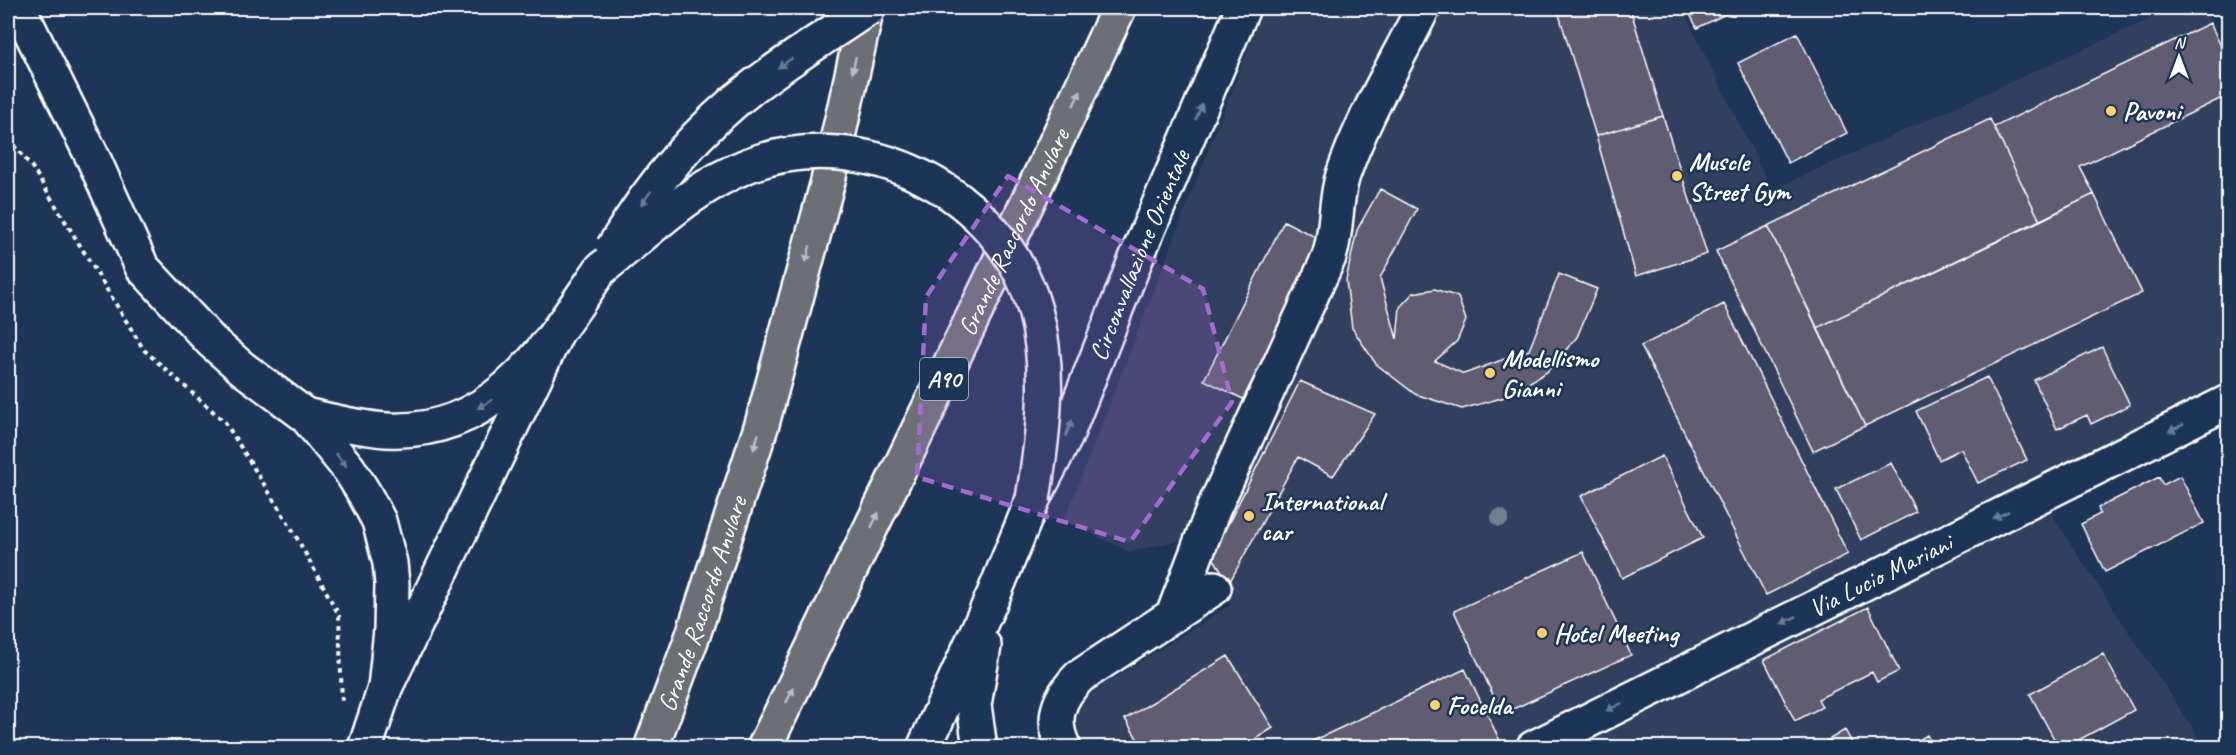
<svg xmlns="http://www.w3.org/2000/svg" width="2236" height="755" font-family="Caveat,sans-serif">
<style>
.built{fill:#31415f}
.building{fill:#615c71;stroke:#fff;stroke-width:1.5}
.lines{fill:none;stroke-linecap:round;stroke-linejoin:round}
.minor-casing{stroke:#fff;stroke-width:38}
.highway-casing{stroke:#fff;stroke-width:38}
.path{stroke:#fff;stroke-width:4;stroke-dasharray:4.5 4.5;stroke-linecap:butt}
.minor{stroke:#1d3557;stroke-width:33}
.highway{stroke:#6c6f75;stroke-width:33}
.minor-bridge-casing{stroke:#fff;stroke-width:38;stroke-linecap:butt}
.minor-bridge{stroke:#1d3557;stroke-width:33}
.tree{fill:#6e8190}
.oneway{fill:#6c7c92}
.oneway2{fill:#bdbec1}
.marked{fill:#a36bd2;fill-opacity:0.2;stroke:#a36bd2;stroke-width:4.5;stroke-dasharray:12 8;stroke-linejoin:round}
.poi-dot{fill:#ffd166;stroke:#1d3557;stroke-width:2}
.labels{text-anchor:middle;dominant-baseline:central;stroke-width:5;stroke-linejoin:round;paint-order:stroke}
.shield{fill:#1d3557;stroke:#bbc2cd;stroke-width:1.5}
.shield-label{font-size:24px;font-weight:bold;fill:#fff}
.poi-label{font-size:26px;font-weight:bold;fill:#fff;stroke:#1d3557;text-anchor:start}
.street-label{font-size:26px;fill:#fff;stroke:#1d3557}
</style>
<rect width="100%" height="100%" fill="#1d3557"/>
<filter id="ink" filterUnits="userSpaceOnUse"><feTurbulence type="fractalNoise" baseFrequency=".0167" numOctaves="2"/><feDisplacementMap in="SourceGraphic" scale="12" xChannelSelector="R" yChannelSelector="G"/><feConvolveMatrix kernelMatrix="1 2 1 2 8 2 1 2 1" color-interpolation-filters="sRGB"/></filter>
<g filter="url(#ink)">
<path class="built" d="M1264 8H1682L1772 190 2174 8H2204L2228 59V381L1918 540 1497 747H1077L1074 745V712L1081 699 1232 604 1206 567 1180 540 1130 552 1064 521Z
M2049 511 2205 747 1566 748Z"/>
<path class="building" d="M1557 8H1630L1663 116 1596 136Z
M1687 8H1738L1697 28Z
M2210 23 2228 61V95L2080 167 2094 194 2040 221 1994 127Z
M1797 33 1847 133 1788 163 1738 63Z
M1663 116 1707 254 1636 276 1596 136Z
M1990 119 2040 221 1817 328 1768 226Z
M1380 189 1417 209 1380 278 1397 339 1400 307 1413 293 1435 289 1458 297 1466 320 1457 341 1435 361 1464 374 1529 350 1559 274 1597 289 1577 337 1547 372 1505 397 1462 409 1415 394 1376 364 1352 328 1346 280 1357 230Z
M2094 194 2142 293 1865 426 1817 328Z
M1284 221 1323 241 1243 399 1204 380Z
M1768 226 1865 426 1813 451 1716 251Z
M1724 304 1848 554 1766 595 1641 346Z
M2102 347 2130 405 2091 424 2087 415 2057 429 2034 380Z
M1987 377 2027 460 1978 483 1961 449 1939 460 1916 411Z
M1300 381 1375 414 1333 476 1298 457 1229 583 1212 556Z
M1662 456 1703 538 1622 578 1581 496Z
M1891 463 1916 512 1861 540 1836 489Z
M2180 476 2204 523 2105 572 2081 524 2100 514 2098 508 2159 477 2163 485Z
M1583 552 1631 655 1502 714 1454 611Z
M1868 607 1899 671 1877 682 1872 672 1818 699 1822 707 1795 721 1764 660Z
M2103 654 2134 710 2064 748H2059L2030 694Z
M1228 656 1273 728 1241 748H1143L1125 719Z
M1465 669 1500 741 1487 748H1298Z
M1845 730 1855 748H1815Z
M1927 735 1934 748H1905Z"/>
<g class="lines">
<g class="minor-casing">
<g id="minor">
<path d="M19 8 95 162 142 267 212 342 242 368 305 415 349 469 364 493 379 521 390 563 392 584 391 630 385 688"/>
<path d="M305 415C331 421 358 428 386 430 495 436 547 347 601 269"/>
<path d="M1173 615 1213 510 1329 257C1338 230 1334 202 1343 175 1363 117 1396 63 1423 8"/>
<path d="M365 748 385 688 556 334"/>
<path id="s1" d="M924 748 994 594 1033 499 1066 436 1139 251 1243 8"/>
<path d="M980 748 974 705 984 646"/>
<path d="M1064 748C1050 720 1058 698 1079 677L1214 588"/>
<path id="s2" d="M1533 748 2228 402"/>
</g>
</g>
<g class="highway-casing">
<g id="highway">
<path id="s3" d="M651 748 693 635 762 424 828 181 867 8"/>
<path id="s4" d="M764 748 990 282 1119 8"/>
</g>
</g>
<path class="path" d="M8 138 32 167 144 350 225 422 292 529 339 615 342 704
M327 748 330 739"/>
<use href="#minor" class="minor"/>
<use href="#highway" class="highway"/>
<g class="minor-bridge-casing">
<path id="minor-bridge" d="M613 248C650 186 697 129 755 85 791 58 831 33 869 8
M601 269C648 232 692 187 749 165 862 122 1003 192 1035 310 1052 371 1043 437 1033 499"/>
</g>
<use href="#minor-bridge" class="minor-bridge"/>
</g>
<circle class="tree" cx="1500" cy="518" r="9"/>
<defs><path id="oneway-solid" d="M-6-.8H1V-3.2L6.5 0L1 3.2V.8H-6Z" transform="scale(1.5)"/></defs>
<g class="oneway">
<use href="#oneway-solid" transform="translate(785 63) rotate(146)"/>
<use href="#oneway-solid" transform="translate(1199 112) rotate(-67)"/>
<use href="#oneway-solid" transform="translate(646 198) rotate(126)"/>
<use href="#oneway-solid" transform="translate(485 404) rotate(150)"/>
<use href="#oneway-solid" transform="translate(1069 428) rotate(-68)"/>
<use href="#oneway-solid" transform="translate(2176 428) rotate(154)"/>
<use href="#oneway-solid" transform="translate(341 460) rotate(51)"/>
<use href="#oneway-solid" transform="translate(2001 515) rotate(154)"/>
<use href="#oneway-solid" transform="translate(1789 620) rotate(154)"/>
<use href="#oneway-solid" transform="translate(1614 707) rotate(154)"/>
</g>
<g class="oneway2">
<use href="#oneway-solid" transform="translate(854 65) rotate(102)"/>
<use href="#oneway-solid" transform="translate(1077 98) rotate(-65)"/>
<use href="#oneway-solid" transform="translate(808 254) rotate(105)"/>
<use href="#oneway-solid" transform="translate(756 442) rotate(107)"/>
<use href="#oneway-solid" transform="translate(875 520) rotate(-64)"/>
<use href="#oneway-solid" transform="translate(790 695) rotate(-64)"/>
</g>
</g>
<path class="marked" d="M1008 176 1203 289 1232 402 1130 542 917 477 926 297Z"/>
<g class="poi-dot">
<circle cx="2111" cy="111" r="6"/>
<circle cx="1677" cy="176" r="6"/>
<circle cx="1490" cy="373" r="6"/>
<circle cx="1249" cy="516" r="6"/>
<circle cx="1542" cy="633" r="6"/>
<circle cx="1435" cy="705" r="6"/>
</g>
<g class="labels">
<rect class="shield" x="920" y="358" width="48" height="42" rx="4.5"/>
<g class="shield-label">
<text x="944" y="379">A90</text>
</g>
<g class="poi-label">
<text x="2123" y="111">Pavoni</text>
<text x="1689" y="161">Muscle<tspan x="1689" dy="30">Street Gym</tspan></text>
<text x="1502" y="358">Modellismo<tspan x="1502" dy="30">Gianni</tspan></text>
<text x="1261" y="501">International<tspan x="1261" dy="30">car</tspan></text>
<text x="1554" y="633">Hotel Meeting</text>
<text x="1447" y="705">Focelda</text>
</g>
<g class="street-label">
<text stroke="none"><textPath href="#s4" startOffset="573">Grande Raccordo Anulare</textPath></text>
<text stroke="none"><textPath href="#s1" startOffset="538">Circonvallazione Orientale</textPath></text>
<text stroke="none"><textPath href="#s2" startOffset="388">Via Lucio Mariani</textPath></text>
<text stroke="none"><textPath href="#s3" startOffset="153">Grande Raccordo Anulare</textPath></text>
</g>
</g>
<rect width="2236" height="755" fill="none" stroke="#1d3557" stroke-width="30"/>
<rect x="15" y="15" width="2206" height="725" fill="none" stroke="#fff" stroke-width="2" filter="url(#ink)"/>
<g transform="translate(2179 57)" stroke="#1d3557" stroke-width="4.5" paint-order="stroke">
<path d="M0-4.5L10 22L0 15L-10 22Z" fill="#ffffff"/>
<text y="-9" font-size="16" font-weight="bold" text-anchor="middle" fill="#ffffff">N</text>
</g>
</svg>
